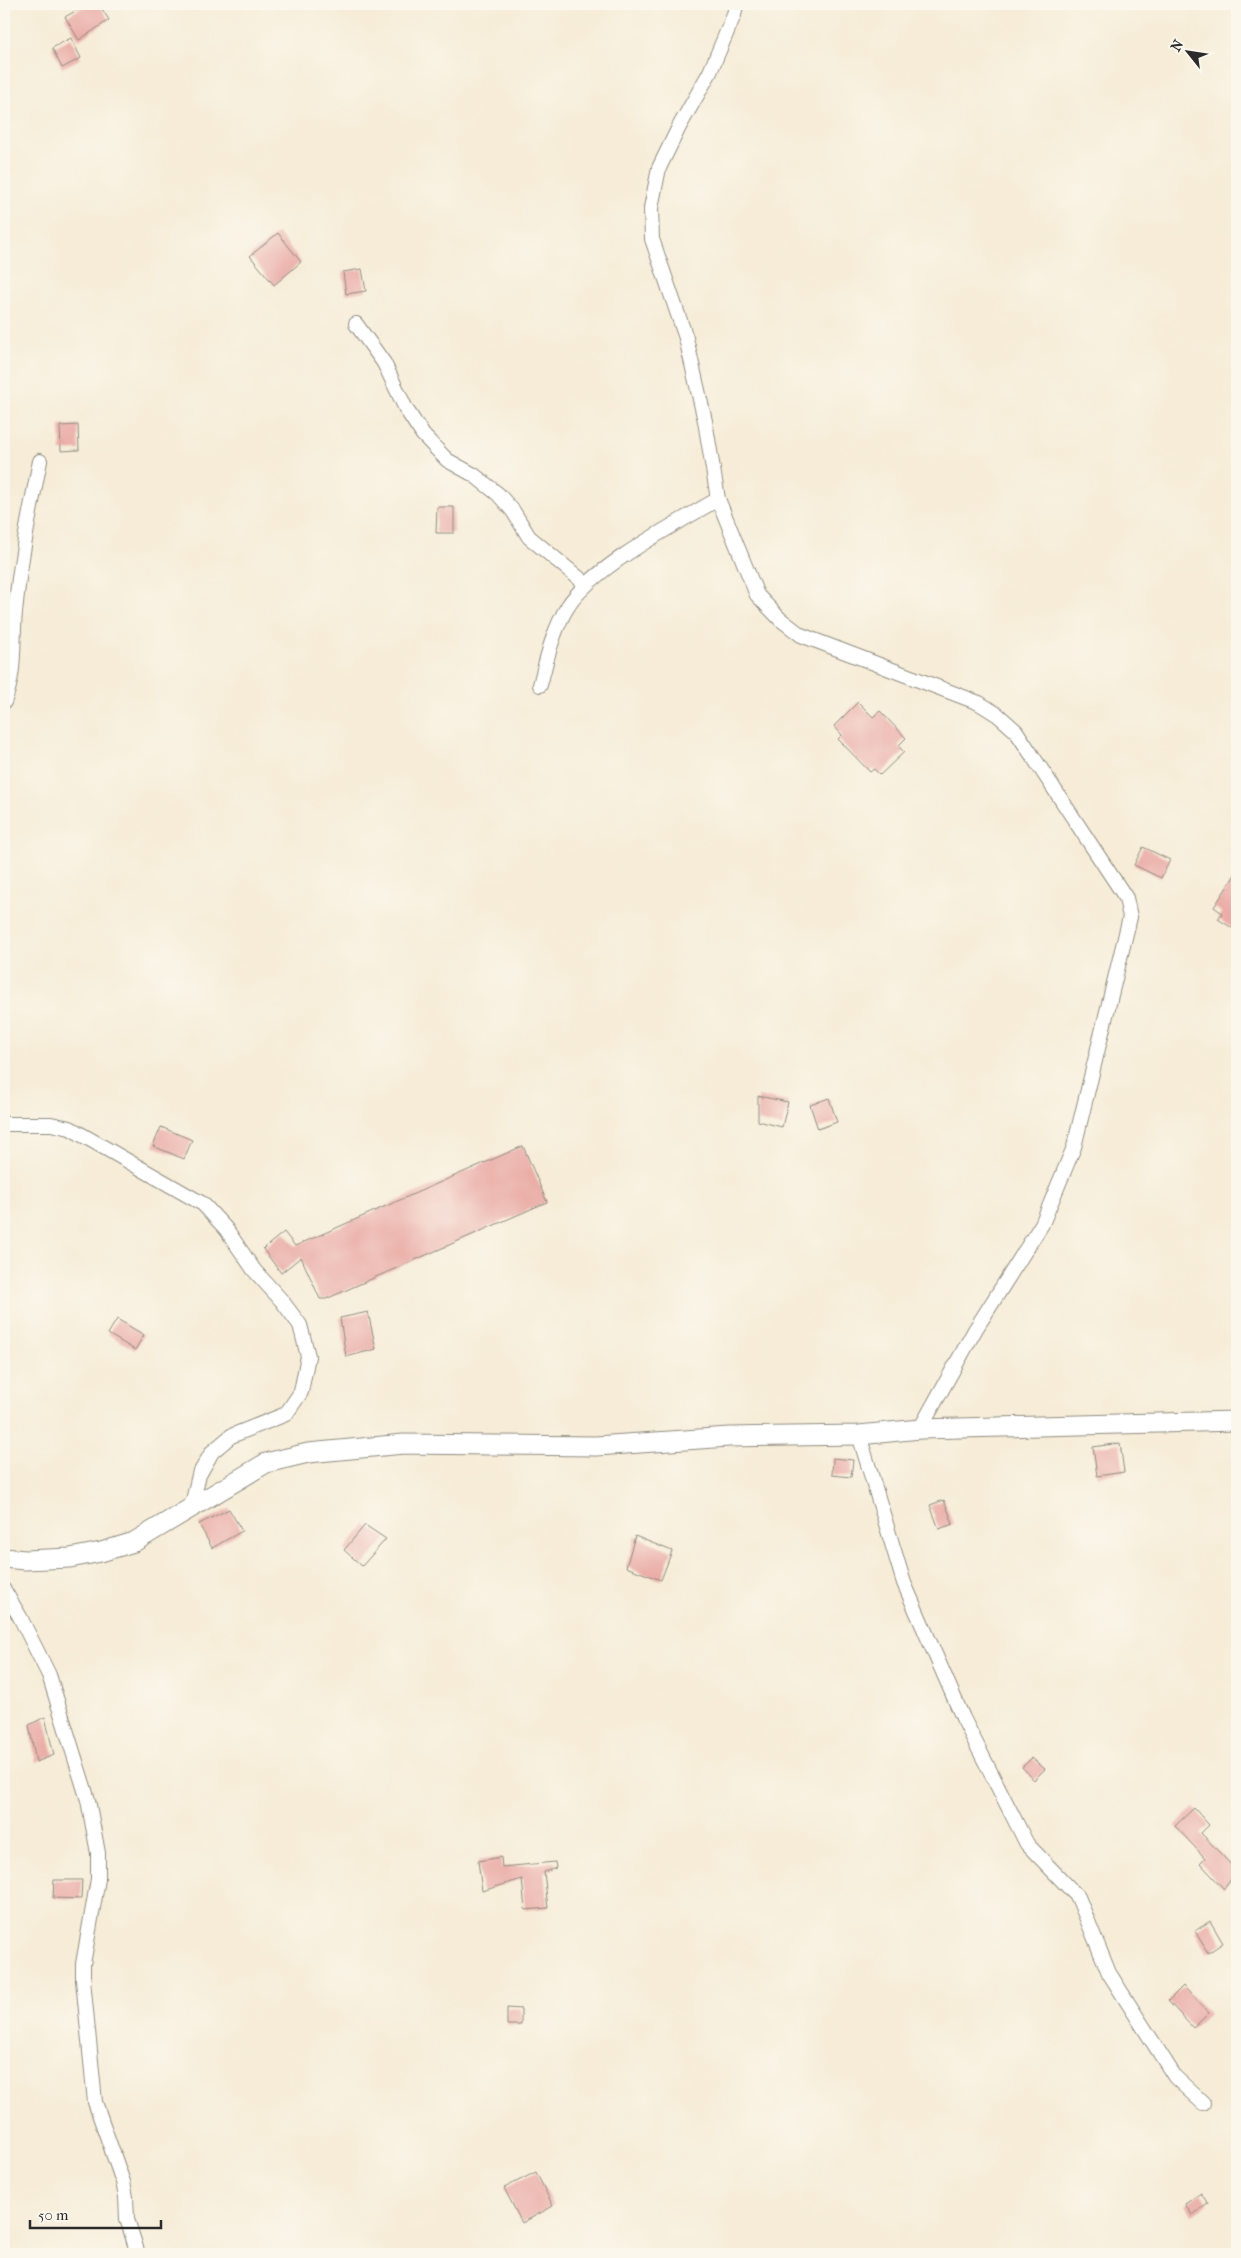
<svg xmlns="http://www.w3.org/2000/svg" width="1241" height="2258" font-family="'IM FELL French Canon',serif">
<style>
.building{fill:#eaada7}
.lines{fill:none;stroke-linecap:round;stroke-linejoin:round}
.street-casing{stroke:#908c81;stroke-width:16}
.secondary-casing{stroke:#908c81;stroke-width:21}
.street{stroke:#fff;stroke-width:14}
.secondary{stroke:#fff;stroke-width:19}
</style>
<rect width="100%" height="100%" fill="#fbf7ec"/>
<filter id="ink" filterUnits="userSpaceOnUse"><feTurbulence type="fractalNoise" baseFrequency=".02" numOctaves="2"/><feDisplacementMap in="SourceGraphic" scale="10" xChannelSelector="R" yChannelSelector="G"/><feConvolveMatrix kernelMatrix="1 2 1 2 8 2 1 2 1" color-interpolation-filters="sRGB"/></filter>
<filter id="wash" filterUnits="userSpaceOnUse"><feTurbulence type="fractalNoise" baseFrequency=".0096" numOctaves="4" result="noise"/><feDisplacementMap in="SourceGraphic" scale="20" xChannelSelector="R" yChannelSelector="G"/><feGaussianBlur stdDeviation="1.12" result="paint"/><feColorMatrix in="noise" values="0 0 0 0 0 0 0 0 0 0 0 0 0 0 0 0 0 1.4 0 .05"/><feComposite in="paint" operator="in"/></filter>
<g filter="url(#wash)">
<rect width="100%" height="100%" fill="#f6ecd7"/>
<g id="blocks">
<path class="building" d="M87 4H99L109 20 79 40 65 17Z
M71 38 81 58 62 68 52 48Z
M278 233 301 262 274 285 250 256Z
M362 269 366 291 346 294 343 272Z
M78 425 79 450 61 451 60 426Z
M437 507H454V533H436Z
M858 702 873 717 880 711 906 738 898 746 904 752 880 775 874 769 870 772 838 739 842 735 834 726Z
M1143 847 1170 860 1161 878 1134 865Z
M1237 872V931L1218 919 1222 913 1214 907Z
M758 1096 788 1102 782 1127 758 1121Z
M829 1098 837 1122 818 1129 810 1105Z
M161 1127 192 1140 184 1159 153 1146Z
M523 1146 547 1202 326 1299H320L301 1257 281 1273 263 1249 284 1232 295 1246Z
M368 1312 376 1349 346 1357 340 1318Z
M117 1319 144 1335 135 1350 108 1334Z
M1120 1443 1124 1472 1097 1476 1093 1447Z
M833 1458 853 1460 851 1477 832 1475Z
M944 1500 953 1524 939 1529 930 1505Z
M229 1509 242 1531 212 1548 199 1524Z
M365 1525 386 1539 362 1566 344 1550Z
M635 1536 672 1551 661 1580 626 1567Z
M45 1717 54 1755 36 1762 29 1725Z
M1032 1758 1045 1769 1034 1780 1022 1767Z
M1194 1808 1209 1825 1201 1833 1237 1871 1224 1889 1200 1863 1205 1858 1175 1826Z
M501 1857 502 1867 555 1862 556 1868 544 1872 548 1908 525 1910 522 1879 482 1891 478 1861Z
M54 1880H82L81 1899 53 1898Z
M1210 1921 1223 1943 1208 1953 1195 1931Z
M1183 1986 1209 2013 1193 2028 1168 2001Z
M507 2008 521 2009V2025H507Z
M536 2172 553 2206 522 2223 504 2188Z
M1201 2193 1208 2204 1192 2215 1185 2204Z"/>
</g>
</g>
<g filter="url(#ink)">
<use href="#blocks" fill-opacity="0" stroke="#908c81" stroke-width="1"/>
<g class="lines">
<g class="street-casing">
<path id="street" d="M736 4 734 15 710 72 679 127 659 168 651 208 652 239 686 338 705 421 718 499 757 595 780 619 801 635 979 703 998 715 1016 731 1126 898 1130 917 1074 1147 1042 1224 975 1330 920 1429
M356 324 384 363 406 409 423 435 447 460 474 475 498 494 513 511 529 537 586 584
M540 685C547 658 553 630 568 606 594 566 676 524 718 499
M4 702C16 672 12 643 15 612 20 561 30 511 40 461
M4 1124H51L70 1128 203 1204 226 1229 254 1270 282 1301 300 1325 308 1356 301 1392 286 1414 231 1436 212 1452 199 1475 191 1509
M859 1435 904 1583 963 1718 1027 1844 1078 1897 1109 1973 1175 2077 1203 2103
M4 1590 20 1617 49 1675 88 1800 98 1853V1879L83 1964V1980L95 2102 123 2182 126 2197 127 2219 138 2254"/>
</g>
<g class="secondary-casing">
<path id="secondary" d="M4 1558 25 1560 70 1558 101 1552 134 1542 266 1463 308 1453 404 1444 596 1446 729 1437 859 1435 920 1429 1237 1421"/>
</g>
<use href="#street" class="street"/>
<use href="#secondary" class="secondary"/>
</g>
</g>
<rect width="1241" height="2258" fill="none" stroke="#fbf7ec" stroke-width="20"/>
<g transform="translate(1188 52) rotate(300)" stroke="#fbf7ec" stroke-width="4" paint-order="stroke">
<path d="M0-4L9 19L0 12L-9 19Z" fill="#2b2b2b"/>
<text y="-8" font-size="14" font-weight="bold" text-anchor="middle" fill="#2b2b2b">N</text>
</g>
<path d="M30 2220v8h131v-8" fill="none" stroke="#2b2b2b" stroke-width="2.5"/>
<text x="38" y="2220" font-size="15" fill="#2b2b2b" stroke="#fbf7ec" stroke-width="4" paint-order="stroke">50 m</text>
</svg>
